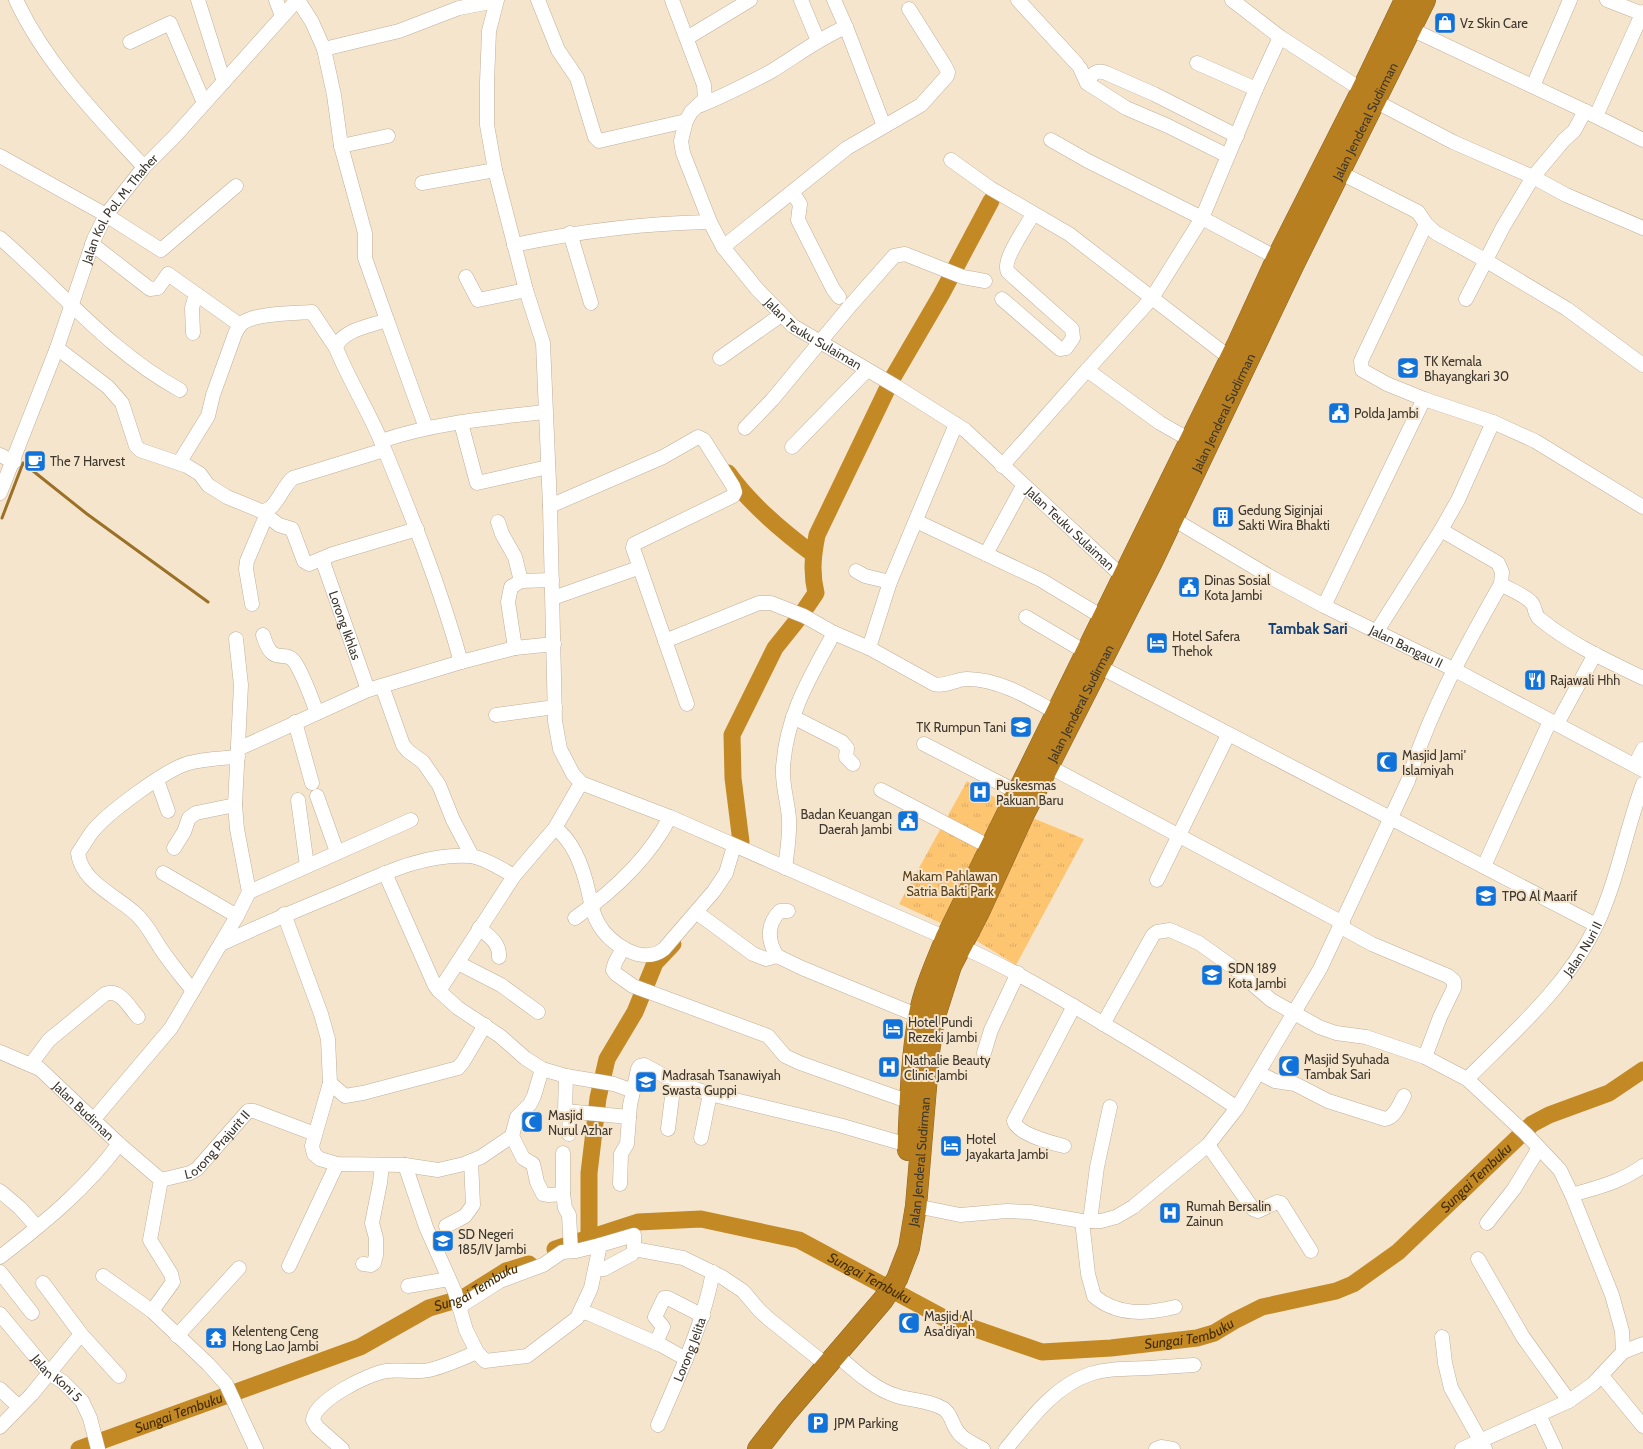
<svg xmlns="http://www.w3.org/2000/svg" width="1643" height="1449" font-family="Cabin,sans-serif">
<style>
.park{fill:url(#park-tufts)}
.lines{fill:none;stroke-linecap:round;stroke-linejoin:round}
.stream{stroke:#9b7027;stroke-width:3}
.river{stroke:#c38925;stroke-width:17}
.minor-casing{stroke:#c0af99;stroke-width:15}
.highway-casing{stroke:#8c6624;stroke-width:22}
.minor{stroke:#fff;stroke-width:14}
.highway{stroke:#b77f1f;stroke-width:21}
.labels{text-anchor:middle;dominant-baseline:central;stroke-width:4;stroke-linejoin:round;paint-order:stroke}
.poi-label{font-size:13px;fill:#3d372d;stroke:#f6e5cd;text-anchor:start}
.street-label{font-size:13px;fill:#3d372d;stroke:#f6e5cd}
.park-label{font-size:13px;fill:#5a411b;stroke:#f6e5cd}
.water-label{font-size:14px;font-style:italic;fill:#442d03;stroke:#f6e5cd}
.quarter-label{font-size:15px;font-weight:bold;fill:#174174;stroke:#f6e5cd}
</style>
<defs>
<pattern id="park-tufts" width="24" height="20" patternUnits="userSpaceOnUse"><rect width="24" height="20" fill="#fec571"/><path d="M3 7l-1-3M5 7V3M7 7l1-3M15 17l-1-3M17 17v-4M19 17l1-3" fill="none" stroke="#dbaa62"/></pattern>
</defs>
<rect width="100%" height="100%" fill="#f6e5cd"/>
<path class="park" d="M967 781 1023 814 1084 839 1016 965 967 935 899 904Z"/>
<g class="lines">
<path class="stream" d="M2 518 23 463 87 514 208 602"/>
<g class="river">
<path d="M728 473C750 504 782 531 813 554"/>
<path d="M741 842 733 778 732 735 775 648 799 618 816 593C811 572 813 555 817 535L892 379 941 295 991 201"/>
<path d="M589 1239V1173L598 1098 607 1059 635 1012 655 963 673 944"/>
<path id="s1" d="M555 1249 638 1222 701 1219 799 1240 944 1318 1042 1352 1111 1348 1197 1338 1214 1333 1234 1321 1262 1307 1336 1291 1353 1284 1398 1252 1532 1124 1549 1115 1609 1093 1643 1070"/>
<path id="s2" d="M79 1449 360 1347 429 1308 463 1298 506 1271 529 1264"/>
</g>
<g class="minor-casing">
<g id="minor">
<path d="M16 0C46 64 97 116 144 167"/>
<path d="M198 0 224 82"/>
<path d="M276 0 282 16"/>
<path d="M298 0 312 22 324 49"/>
<path d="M497 0 489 31 487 82V125L495 170 526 290 543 343 550 506 555 721 560 749 573 774 581 783 670 817 946 938"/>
<path d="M538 0 558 50 577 78 595 137 599 141 686 121"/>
<path id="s3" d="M672 0 704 85 705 99 691 112 686 121 681 141 683 153 710 222 723 247 757 289 793 326 897 387 965 430 1123 577"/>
<path d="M801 0 818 41"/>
<path d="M834 0 846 27"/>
<path d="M1018 0 1077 64"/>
<path d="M1232 0 1280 37 1362 90"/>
<path d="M1607 0 1643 14"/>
<path d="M1411 29 1585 111 1643 140"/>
<path d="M687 38 750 0"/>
<path d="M130 42 170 23 204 103"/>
<path d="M1197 63 1256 89"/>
<path d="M1080 68 1087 83 1126 108 1168 126 1228 156"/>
<path d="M1087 83C1092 74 1096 69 1106 73L1154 94 1237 136"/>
<path d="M1533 86 1570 0"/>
<path d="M1375 101 1453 142 1533 177 1503 227 1466 299"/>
<path d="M701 105C724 96 747 84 770 72 795 57 819 38 846 27L884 126"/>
<path d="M1585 111 1574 131 1564 140 1533 177 1566 195 1643 228"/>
<path d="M1596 116 1643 12"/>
<path d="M1051 140 1088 161 1202 218 1277 258"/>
<path d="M341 146 388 136"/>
<path d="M0 156 106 215 161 250 236 186"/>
<path d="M951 160 990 188 1069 234 1230 358"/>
<path d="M1339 172 1418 212 1426 224 1436 233 1485 260 1567 309 1643 365"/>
<path d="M422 183 495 170"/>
<path d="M792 192 800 204 798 220 833 289 839 297"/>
<path d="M1426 224 1361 361 1362 370 1387 384 1424 399 1493 422 1535 441 1643 507"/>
<path d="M570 233 591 303"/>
<path d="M0 238C59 289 110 352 180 390"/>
<path d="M92 244 150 289 158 288 168 274 240 325"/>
<path d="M514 245C581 231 641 223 710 222"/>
<path d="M723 247 847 148 921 105 947 76 948 72 945 66 909 9"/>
<path d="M466 277 478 300 526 290"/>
<path d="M1002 299 1060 349 1066 348 1073 338 1072 329 1008 272C1001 261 1027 226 1033 214"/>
<path d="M387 320 426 428"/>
<path d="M193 333 192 308 196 294"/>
<path d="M57 348 108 387 122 403 136 446 140 450 187 466 200 474 208 485 227 497 261 511C276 512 282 486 293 478L384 450"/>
<path d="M720 358 781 315"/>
<path d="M461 423 477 483 548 467"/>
<path d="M745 428 772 400 849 307 894 256 905 254 963 277 985 281"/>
<path d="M1190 440 1160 423 1087 370 1152 298 1202 218 1256 89 1280 37"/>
<path d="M381 441C433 423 490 418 545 412"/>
<path d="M792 447 867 370"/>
<path d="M0 455 14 462"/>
<path d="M179 463 208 416 213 395 235 334C237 330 239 325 244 322 258 313 295 313 312 312L336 348"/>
<path d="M1002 466 1087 370"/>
<path id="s4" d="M0 493 57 348 94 239 106 215 144 167 175 136 297 0"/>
<path d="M550 506 663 457 698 437 704 440 733 486 735 492 733 496 634 544 633 548 687 704"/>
<path d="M267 516 279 525 292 529 304 561 309 564 333 554 417 529"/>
<path id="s5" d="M1173 519 1274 579 1324 606 1453 669 1643 770"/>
<path d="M916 521 1041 580 1104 618"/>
<path d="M498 522 502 534 515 557 521 581"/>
<path d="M986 554 1023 486"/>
<path id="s6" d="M322 559 368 690"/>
<path d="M856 571 865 576 890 582"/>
<path d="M1501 584C1510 590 1525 595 1532 603 1536 608 1534 615 1540 619 1570 644 1608 661 1643 678"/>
<path d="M553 598 638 568"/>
<path d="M252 604 246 569 247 561 269 509"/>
<path d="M1324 606 1424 399"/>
<path d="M1026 617 1087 653"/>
<path d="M1377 631 1441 530 1458 500 1493 422"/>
<path d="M263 635C273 670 286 646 296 664 305 679 311 697 317 713"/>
<path d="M665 641 759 603H771L804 616 834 633 869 648 934 684C946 687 956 679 967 679 999 679 1030 698 1057 713"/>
<path d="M515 648 508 602 511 587 521 581 552 580"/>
<path d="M869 648 890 582 956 424"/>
<path d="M461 662C440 586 411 514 381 441 368 410 349 380 336 348 341 330 370 326 387 320L365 258V233L341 146 334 95 324 49 399 31 459 8 496 1"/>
<path d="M1100 667 1596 925"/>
<path d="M382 686 403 745 408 751 423 762 439 785 453 820 472 856"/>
<path d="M496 715 555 707"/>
<path d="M793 717 842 742 847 748 846 757 853 764"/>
<path d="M295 722 312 783"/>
<path d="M1557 724 1595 654"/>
<path d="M924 744 1017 792"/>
<path d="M238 749 368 690 461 662 515 648 554 644"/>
<path d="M1635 765 1643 749"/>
<path d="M1048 766 1343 923"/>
<path d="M157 780 168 811"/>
<path d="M881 790 990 847"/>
<path d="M317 796 337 852"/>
<path d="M298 800 307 866"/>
<path d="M555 828C575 842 584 871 589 894 591 904 593 915 598 923 609 944 643 966 664 949L714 891 726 873 734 846"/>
<path d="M174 848 184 832 189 818 196 813 235 805"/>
<path d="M1484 866 1550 721"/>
<path d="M785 868C787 852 790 835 789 819 788 802 782 786 783 768 786 716 810 677 834 633"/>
<path d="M163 873 237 916"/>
<path d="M385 873 435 986 439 991"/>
<path d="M514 876 439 991 458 1008 500 1036 525 1058 542 1069 566 1076 614 1084 633 1091"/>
<path d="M1157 880 1228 735"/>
<path d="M249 892 411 820"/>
<path d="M788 911H780C767 924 767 940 777 956L802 968 919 1016"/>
<path d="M696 912 753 954 766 959 777 956"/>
<path d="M284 914 321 1014 328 1039 330 1083 345 1096 363 1093 458 1068 463 1062 485 1025"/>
<path d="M575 918C612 892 649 858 670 817"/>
<path d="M1341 927 1372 944 1448 976 1454 981V988L1440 1017 1425 1057"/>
<path d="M479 928C489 936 500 943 499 957"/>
<path d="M221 944C259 926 297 910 336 894 379 876 422 853 470 856 481 857 504 870 514 876L555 828 581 783"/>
<path d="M960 946C1012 969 1059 997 1107 1026 1151 1052 1195 1079 1237 1108"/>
<path d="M623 948 615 963 613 970 616 974 633 986 768 1036 785 1056 800 1063 910 1102"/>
<path d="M458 963 501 985 538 1012"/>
<path d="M193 991C182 977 171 964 161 949 153 937 147 924 136 914 117 896 81 882 78 853 83 846 87 839 92 832 106 814 166 769 189 763 204 759 222 758 238 757"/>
<path d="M1103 1024 1153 935 1157 932 1170 930 1199 943 1234 968 1271 1000 1319 1027 1336 1033 1366 1037 1425 1057 1467 1079 1526 1134 1560 1170 1572 1195 1612 1295 1622 1331 1623 1352 1593 1384 1569 1401 1462 1449"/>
<path id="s7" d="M0 1052 40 1069 119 1144 161 1180"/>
<path d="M984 1053 991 1030 1018 973"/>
<path d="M31 1064 49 1040 105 994C120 988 129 1007 138 1017"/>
<path d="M1259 1073 1275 1081 1295 1084 1328 1101 1385 1119C1395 1118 1400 1103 1404 1096"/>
<path d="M566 1076 565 1111 629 1117"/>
<path id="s8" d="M1467 1079C1514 1032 1567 986 1596 926 1617 883 1626 829 1643 784"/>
<path d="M330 1083 312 1146 314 1154 320 1159 337 1164 405 1165 438 1170 464 1164 481 1157 512 1136 517 1117 530 1104 534 1096 542 1069"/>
<path d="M94 1119 171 1028 237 916 249 892 237 829 235 805 241 685 236 639"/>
<path d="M668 1129 674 1081 710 1094 839 1125 908 1145"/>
<path d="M569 1134 570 1111"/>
<path d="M512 1136 523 1158 533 1164 537 1182 543 1194 549 1195 563 1194"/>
<path d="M701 1138 710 1094"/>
<path d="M1208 1145 1253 1209 1258 1211 1277 1202 1281 1203 1311 1251"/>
<path d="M1064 1146C1052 1143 1017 1134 1014 1121L1074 1006"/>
<path d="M563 1153V1194L565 1208 569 1215 571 1251"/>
<path d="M405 1165 426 1227 455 1292 466 1330 477 1352 485 1361 527 1356 577 1318 591 1288 600 1245 634 1235V1249L632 1254 604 1269H596"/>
<path id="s9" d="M161 1180 190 1173 197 1169 248 1111H254L315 1134"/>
<path d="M620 1184 621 1154 627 1144 630 1105 638 1069 640 1066 644 1065 674 1081"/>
<path d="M0 1191 20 1208 37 1227"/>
<path d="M1572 1195C1598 1187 1621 1182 1643 1166"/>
<path d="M916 1206 960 1215 1007 1211 1030 1212 1082 1221H1101L1116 1217 1133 1207 1208 1145 1237 1108 1320 969 1408 781C1430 710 1464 649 1501 584L1502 572 1498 563 1441 530"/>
<path d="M1082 1221 1088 1274 1094 1296C1117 1316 1147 1314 1175 1307"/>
<path d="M1090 1221 1097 1167 1110 1107"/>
<path d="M1487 1223 1514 1189 1539 1148"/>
<path d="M446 1226 465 1216 473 1205 471 1161"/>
<path d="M634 1249 683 1258 722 1277 743 1291 759 1310 770 1320 819 1359"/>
<path d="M0 1257C44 1223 86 1189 119 1144"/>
<path d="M1478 1259 1523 1337 1569 1401"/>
<path d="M363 1264 371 1265 374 1263 376 1255V1238L372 1223 380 1183 382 1165"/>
<path d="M289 1266 337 1164"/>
<path d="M0 1272 32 1313"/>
<path d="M103 1276 152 1311 208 1364 226 1384 256 1449"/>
<path d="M43 1283 81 1334 119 1376"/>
<path d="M408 1286 449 1279"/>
<path d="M459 1307 500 1281 543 1265 562 1252 576 1251 600 1245"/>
<path d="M152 1311 173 1282 171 1274 150 1240 161 1180"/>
<path d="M581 1312 590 1314 661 1345 686 1359"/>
<path id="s10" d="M0 1314 49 1373 63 1382 82 1401 90 1418 98 1449"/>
<path d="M177 1336 239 1268"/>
<path d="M1442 1337 1445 1363 1451 1388 1485 1449"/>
<path d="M656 1343 663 1327 655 1317 664 1298H668L703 1316"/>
<path d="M1623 1352 1643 1344"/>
<path d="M837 1355C855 1371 874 1389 897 1396 913 1401 929 1400 944 1409 952 1415 952 1425 958 1432 963 1440 976 1445 983 1449"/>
<path d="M1602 1376 1643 1426"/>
<path d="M0 1389 19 1407"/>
<path d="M1539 1415 1555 1449"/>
<path id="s11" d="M658 1425C679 1375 703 1326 713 1272"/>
<path d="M0 1427 32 1394 81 1334"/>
<path d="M342 1449 317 1427 313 1420C315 1400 368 1374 386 1371 400 1369 415 1373 429 1370 446 1366 461 1359 477 1352"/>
<path d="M1006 1449C1029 1421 1054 1386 1090 1374 1109 1368 1128 1369 1148 1368 1163 1367 1178 1366 1194 1365"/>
<path d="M1156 1449 1161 1447 1173 1449"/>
</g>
</g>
<g class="highway-casing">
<g id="highway">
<path d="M908 1150C910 1107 911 1058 919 1016 924 989 936 963 946 938L1238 343 1277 258 1362 90 1405 0"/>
<path id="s12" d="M758 1449 786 1413 883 1300 897 1279 909 1248 916 1206 929 1052 934 1019 951 966 979 912 1024 814 1152 562 1293 266 1425 0"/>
</g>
</g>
<use href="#minor" class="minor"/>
<use href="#highway" class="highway"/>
</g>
<defs>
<g id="shop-square" transform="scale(1.15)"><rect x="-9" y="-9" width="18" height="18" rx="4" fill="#1172da" stroke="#f6e5cd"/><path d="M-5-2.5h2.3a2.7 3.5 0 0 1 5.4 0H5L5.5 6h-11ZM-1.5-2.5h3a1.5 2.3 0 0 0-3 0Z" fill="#fff"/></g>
<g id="school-square" transform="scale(1.15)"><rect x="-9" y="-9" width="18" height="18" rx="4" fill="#1172da" stroke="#f6e5cd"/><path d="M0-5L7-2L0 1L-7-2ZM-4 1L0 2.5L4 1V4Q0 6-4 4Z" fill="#fff"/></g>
<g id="civic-square" transform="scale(1.15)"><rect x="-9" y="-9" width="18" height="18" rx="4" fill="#1172da" stroke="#f6e5cd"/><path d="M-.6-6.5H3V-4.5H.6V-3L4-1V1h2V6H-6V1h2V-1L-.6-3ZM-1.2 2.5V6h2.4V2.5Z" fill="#fff"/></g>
<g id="cafe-square" transform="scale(1.15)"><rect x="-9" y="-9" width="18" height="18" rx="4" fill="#1172da" stroke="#f6e5cd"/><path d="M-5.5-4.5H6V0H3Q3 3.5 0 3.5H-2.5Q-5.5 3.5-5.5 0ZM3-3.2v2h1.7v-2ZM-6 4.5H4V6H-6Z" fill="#fff"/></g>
<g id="building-square" transform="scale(1.15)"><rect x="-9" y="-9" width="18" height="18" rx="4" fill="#1172da" stroke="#f6e5cd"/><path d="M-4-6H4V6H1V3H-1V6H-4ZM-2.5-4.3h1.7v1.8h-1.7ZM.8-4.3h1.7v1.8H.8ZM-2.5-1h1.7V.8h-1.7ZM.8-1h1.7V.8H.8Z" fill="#fff"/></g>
<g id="hotel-square" transform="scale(1.15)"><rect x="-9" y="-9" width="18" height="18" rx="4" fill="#1172da" stroke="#f6e5cd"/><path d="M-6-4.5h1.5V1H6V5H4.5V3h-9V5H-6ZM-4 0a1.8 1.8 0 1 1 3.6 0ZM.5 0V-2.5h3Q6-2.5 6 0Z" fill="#fff"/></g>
<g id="restaurant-square" transform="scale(1.15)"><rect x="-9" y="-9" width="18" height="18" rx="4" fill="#1172da" stroke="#f6e5cd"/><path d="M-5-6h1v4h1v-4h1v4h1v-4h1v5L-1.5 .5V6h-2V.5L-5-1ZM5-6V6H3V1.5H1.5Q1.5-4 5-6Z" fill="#fff"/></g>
<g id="mosque-square" transform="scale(1.15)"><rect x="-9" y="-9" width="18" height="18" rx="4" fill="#1172da" stroke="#f6e5cd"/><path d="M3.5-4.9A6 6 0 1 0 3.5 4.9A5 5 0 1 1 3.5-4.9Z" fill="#fff"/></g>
<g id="hospital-square" transform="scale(1.15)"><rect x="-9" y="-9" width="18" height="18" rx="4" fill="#1172da" stroke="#f6e5cd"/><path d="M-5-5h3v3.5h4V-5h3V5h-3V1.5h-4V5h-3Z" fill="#fff"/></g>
<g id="temple-square" transform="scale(1.15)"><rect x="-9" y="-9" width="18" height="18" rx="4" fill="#1172da" stroke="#f6e5cd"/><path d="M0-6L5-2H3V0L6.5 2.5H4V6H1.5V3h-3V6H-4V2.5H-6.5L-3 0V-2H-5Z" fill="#fff"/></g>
<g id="parking-square" transform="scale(1.15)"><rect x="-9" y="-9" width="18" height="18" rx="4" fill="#1172da" stroke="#f6e5cd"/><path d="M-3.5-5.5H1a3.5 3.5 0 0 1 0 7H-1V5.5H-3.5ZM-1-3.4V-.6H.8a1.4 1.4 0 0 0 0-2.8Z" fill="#fff"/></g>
</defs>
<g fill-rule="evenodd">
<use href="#shop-square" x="1445" y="23"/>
<use href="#school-square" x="1408" y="368"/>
<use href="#civic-square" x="1339" y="413"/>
<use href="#cafe-square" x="35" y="461"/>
<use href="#building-square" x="1223" y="517"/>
<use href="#civic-square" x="1189" y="587"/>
<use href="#hotel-square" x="1157" y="643"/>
<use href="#restaurant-square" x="1535" y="680"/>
<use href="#school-square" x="1021" y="727"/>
<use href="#mosque-square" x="1387" y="762"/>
<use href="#hospital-square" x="980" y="792"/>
<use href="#civic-square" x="908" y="821"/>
<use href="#school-square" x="1486" y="896"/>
<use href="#school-square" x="1212" y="975"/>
<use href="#hotel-square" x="893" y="1029"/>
<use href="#mosque-square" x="1289" y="1066"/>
<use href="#hospital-square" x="889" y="1067"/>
<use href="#school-square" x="646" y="1082"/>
<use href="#mosque-square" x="532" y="1122"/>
<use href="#hotel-square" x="951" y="1146"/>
<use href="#hospital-square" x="1170" y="1213"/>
<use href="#school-square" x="443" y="1241"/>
<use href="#mosque-square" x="909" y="1323"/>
<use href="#temple-square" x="216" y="1338"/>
<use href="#parking-square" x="818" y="1423"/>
</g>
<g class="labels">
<g class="poi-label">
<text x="1460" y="23">Vz Skin Care</text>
<text x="1424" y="361">TK Kemala<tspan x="1424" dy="15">Bhayangkari 30</tspan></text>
<text x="1354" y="413">Polda Jambi</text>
<text x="50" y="461">The 7 Harvest</text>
<text x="1238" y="510">Gedung Siginjai<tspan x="1238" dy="15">Sakti Wira Bhakti</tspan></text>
<text x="1204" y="580">Dinas Sosial<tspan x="1204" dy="15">Kota Jambi</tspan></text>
<text x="1172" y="636">Hotel Safera<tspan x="1172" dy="15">Thehok</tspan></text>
<text x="1550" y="680">Rajawali Hhh</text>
<text x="1006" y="727" text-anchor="end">TK Rumpun Tani</text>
<text x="1402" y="755">Masjid Jami'<tspan x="1402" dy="15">Islamiyah</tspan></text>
<text x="996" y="785">Puskesmas<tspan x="996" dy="15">Pakuan Baru</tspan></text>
<text x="892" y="814" text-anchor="end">Badan Keuangan<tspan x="892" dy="15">Daerah Jambi</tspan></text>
<text x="1502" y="896">TPQ Al Maarif</text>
<text x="1228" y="968">SDN 189<tspan x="1228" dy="15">Kota Jambi</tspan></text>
<text x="908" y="1022">Hotel Pundi<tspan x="908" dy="15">Rezeki Jambi</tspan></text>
<text x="1304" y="1059">Masjid Syuhada<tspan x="1304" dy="15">Tambak Sari</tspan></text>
<text x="904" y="1060">Nathalie Beauty<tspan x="904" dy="15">Clinic Jambi</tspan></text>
<text x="662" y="1075">Madrasah Tsanawiyah<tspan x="662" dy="15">Swasta Guppi</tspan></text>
<text x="548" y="1115">Masjid<tspan x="548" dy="15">Nurul Azhar</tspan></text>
<text x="966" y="1139">Hotel<tspan x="966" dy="15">Jayakarta Jambi</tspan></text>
<text x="1186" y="1206">Rumah Bersalin<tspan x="1186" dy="15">Zainun</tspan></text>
<text x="458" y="1234">SD Negeri<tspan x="458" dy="15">185/IV Jambi</tspan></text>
<text x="924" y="1316">Masjid Al<tspan x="924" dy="15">Asa'diyah</tspan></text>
<text x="232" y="1331">Kelenteng Ceng<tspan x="232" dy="15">Hong Lao Jambi</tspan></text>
<text x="834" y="1423">JPM Parking</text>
</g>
<g class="street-label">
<text stroke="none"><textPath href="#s12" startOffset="1480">Jalan Jenderal Sudirman</textPath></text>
<text stroke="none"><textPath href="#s4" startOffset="310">Jalan Kol. Pol. M. Thaher</textPath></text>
<text stroke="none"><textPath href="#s3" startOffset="396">Jalan Teuku Sulaiman</textPath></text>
<text stroke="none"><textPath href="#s12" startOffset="1156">Jalan Jenderal Sudirman</textPath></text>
<text stroke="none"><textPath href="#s3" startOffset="720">Jalan Teuku Sulaiman</textPath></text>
<text stroke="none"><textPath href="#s6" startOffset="70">Lorong Ikhlas</textPath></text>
<text stroke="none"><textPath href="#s5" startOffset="266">Jalan Bangau II</textPath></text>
<text stroke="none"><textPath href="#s12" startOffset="832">Jalan Jenderal Sudirman</textPath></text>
<text stroke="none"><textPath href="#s8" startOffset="175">Jalan Nuri II</textPath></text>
<text stroke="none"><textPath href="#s7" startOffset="104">Jalan Budiman</textPath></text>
<text stroke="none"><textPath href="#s9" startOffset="69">Lorong Prajurit II</textPath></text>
<text stroke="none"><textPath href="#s12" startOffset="340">Jalan Jenderal Sudirman</textPath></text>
<text stroke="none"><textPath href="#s11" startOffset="82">Lorong Jelita</textPath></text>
<text stroke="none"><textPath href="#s10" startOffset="86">Jalan Koni 5</textPath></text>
</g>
<g class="park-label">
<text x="950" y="876">Makam Pahlawan<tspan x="950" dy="15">Satria Bakti Park</tspan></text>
</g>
<g class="water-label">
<text stroke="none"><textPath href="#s1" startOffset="1004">Sungai Tembuku</textPath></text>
<text stroke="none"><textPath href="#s1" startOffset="331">Sungai Tembuku</textPath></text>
<text stroke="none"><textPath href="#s2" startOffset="430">Sungai Tembuku</textPath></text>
<text stroke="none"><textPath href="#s1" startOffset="668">Sungai Tembuku</textPath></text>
<text stroke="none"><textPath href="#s2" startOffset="106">Sungai Tembuku</textPath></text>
</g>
<g class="quarter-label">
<text x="1308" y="629">Tambak Sari</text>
</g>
</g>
</svg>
